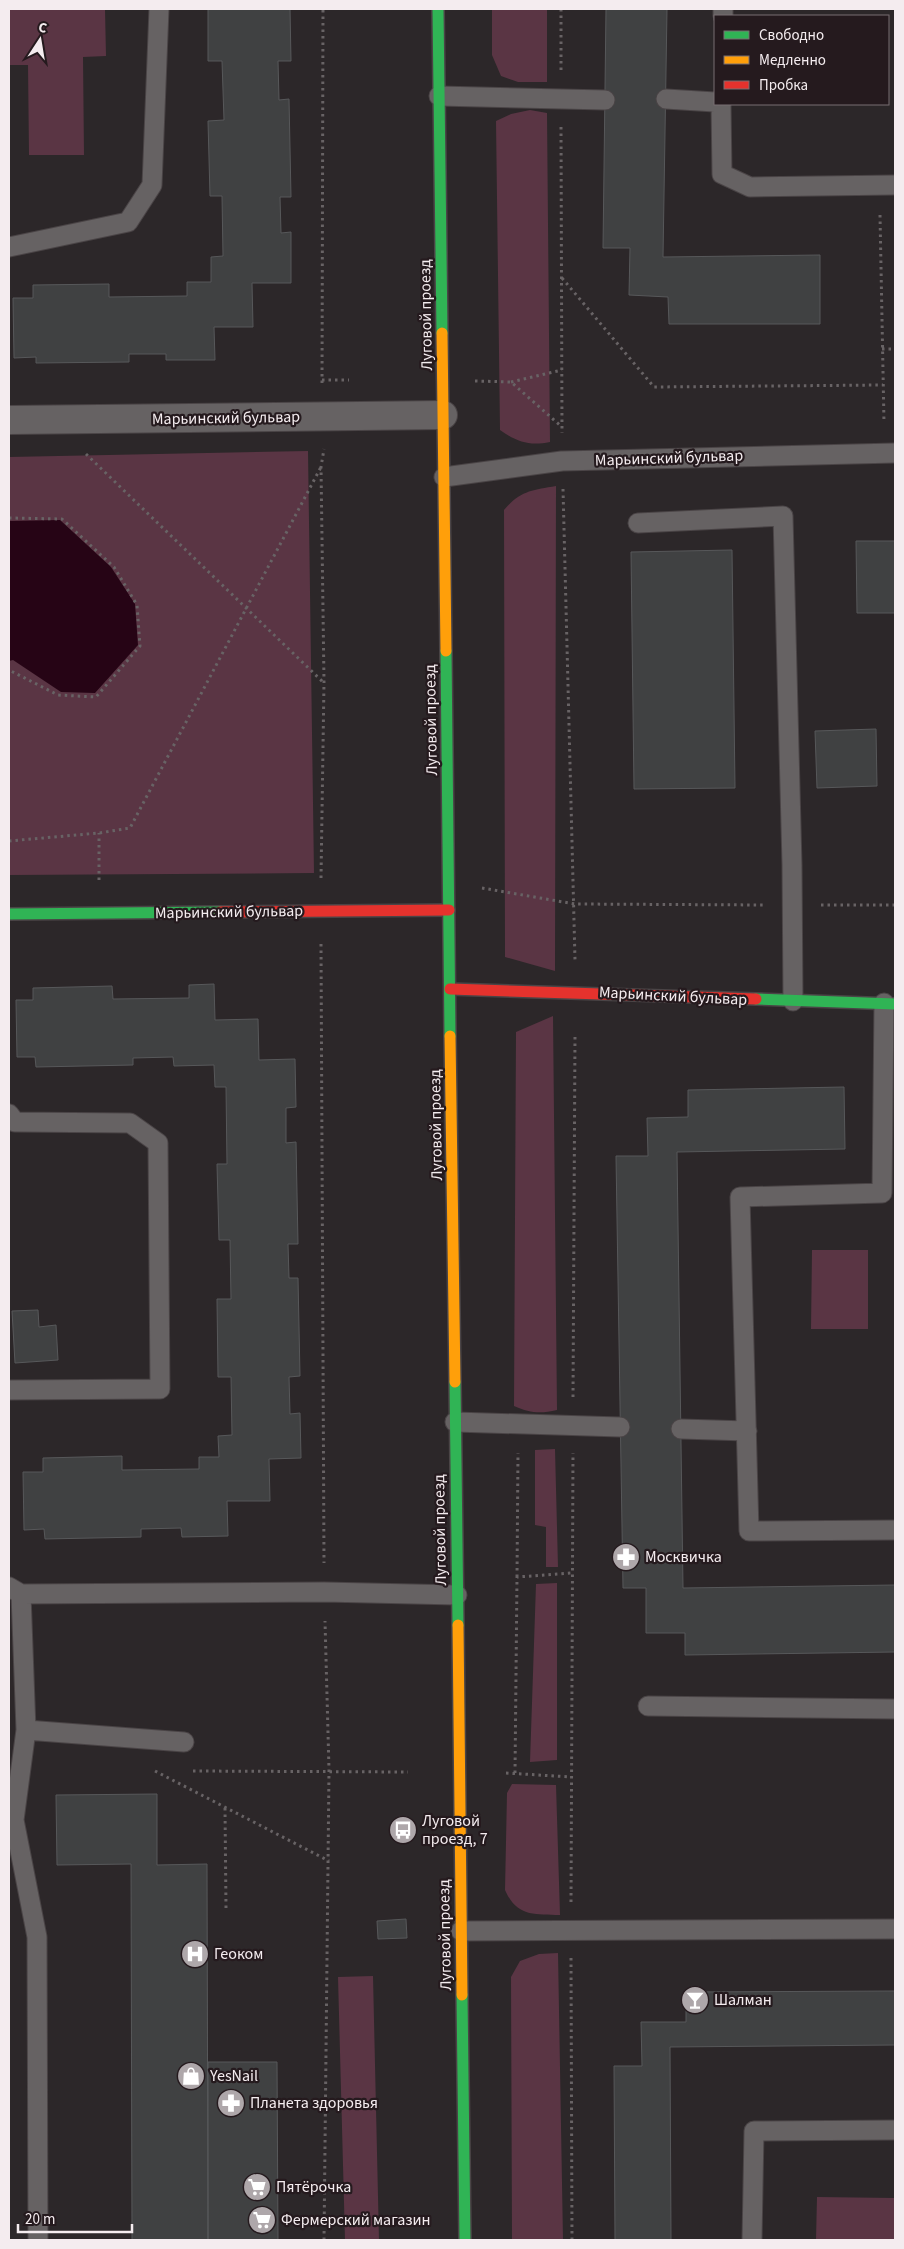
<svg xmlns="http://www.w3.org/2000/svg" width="904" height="2249" font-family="'Source Sans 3',sans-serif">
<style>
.green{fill:#5a3544}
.water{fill:#260415}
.building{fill:#404142;stroke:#57585a}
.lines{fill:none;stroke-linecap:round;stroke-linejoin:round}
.lane-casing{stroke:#4a4446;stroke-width:21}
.street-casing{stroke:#4a4446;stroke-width:30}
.fast-casing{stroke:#4a4446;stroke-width:14}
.slow-casing{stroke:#4a4446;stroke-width:14}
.jam-casing{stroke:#4a4446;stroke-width:14}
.path{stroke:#686365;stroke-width:3;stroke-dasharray:2.5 4;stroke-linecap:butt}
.lane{stroke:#666263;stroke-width:19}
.street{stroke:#666263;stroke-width:28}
.fast{stroke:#30b455;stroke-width:11}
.slow{stroke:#ff9f0a;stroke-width:11}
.jam{stroke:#e5322d;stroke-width:11}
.labels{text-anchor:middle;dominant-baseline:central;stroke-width:4.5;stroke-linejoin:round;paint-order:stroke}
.street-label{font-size:16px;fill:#f4ecef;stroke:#251a1e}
.poi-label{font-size:16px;fill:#f4ecef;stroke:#251a1e;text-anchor:start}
</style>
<rect width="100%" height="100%" fill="#2c2729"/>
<path class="green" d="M9 9H105L106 56 83 57 84 155H29L28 65H9Z
M492 9H547V82H518L501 76 492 55Z
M530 110 547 113 550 442C529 446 517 442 500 430L496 121 511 114Z
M308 451 314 873 9 875V457Z
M556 486 555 971 505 957 504 510C520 491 532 490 556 486Z
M553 1016 557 1410C540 1414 530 1413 514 1406L516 1032Z
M812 1250H868V1329H811Z
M555 1449 558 1567H546V1527L535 1525V1450Z
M557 1583V1760L530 1762 536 1584Z
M512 1784 556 1785 560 1915C534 1914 517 1917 505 1890L507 1793Z
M558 1953 563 2240H512L511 1977 520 1961 539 1954Z
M373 1976 379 2240H345L338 1977Z
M817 2197 895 2198V2240H816Z"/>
<path class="water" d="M60 520 111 567 135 604 138 645 95 693 61 692 13 660 9 661V521Z"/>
<path class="building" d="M208 9H290L291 61H278L279 100 289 99 291 197H280L281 233 291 232V283H252L253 327H214L215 360H166V354H129V362L36 363V357L14 358 13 298H33V285L109 284V297L187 296V282H211V257L223 256 222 196H210L208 121 224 120 222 61H208Z
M606 9H667L663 257 820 255V324H669L668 297 629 295 630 248H603Z
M856 541H895V613H857Z
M732 550 735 788 634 789 631 552Z
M876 729 877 786 817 788 815 731Z
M214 984 215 1020 258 1019 259 1060 295 1059 296 1107 286 1108V1143L296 1142 298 1244H288L289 1278H298L300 1376 289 1377 290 1414 300 1413 301 1458 269 1459 270 1501H227L228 1536 182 1537 181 1528 141 1529V1537L45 1539 44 1529 24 1530 23 1472H43V1458L122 1456V1470L199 1469V1457H219L218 1436 232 1435 231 1377H218L217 1299H231L230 1240H219L217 1164H227L226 1087H215L214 1065 174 1066 173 1057 133 1058V1065L36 1067 35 1057H17L16 1000H33V988L112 986 113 999 189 998V985Z
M844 1087 845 1149 677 1152 683 1588 895 1585V1652L685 1655V1633H646V1588H623L616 1156H648L647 1118 688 1117V1090Z
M38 1310 39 1327 56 1325 58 1360 15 1363 12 1311Z
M157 1794V1865L207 1864 208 2240H132L131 1864 57 1865 56 1795Z
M406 1919 407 1938 378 1939 377 1921Z
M895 1991V2045L670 2047 671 2240H615L614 2066H642L641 2022H686V1992Z
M208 2062H277L278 2240H208Z"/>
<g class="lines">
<g class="lane-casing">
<path id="lane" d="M723 16V9
M439 96 605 100
M666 99 715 102
M721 104 722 174 750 187 895 185
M9 247 128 222 152 185 159 9
M444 477 562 461 895 453
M638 523 783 516 792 865 793 1001
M884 1003 882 1193 740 1197 749 1531 895 1530
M9 1114 15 1122 130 1123 158 1143 160 1389 9 1390
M455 1422 620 1427
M681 1429 747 1431
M9 1587 21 1594 324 1592 457 1595
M21 1594 26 1730 14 1820 37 1937 38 2240
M648 1706 895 1709
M26 1730 184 1742
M461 1931 895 1929
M752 2240 754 2131 895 2130"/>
</g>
<g class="street-casing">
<path id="street" d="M9 420 443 415"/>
</g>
<g class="fast-casing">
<path id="fast" d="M438 9 442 333
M446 651 450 1036
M9 914 220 912
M756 999 895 1004
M455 1382 458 1625
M462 1995 465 2240"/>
</g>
<g class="slow-casing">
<path id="slow" d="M442 333 446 651
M450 1036 455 1382
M458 1625 462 1995"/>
</g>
<g class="jam-casing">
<path id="jam" d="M220 912 449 910
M450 989 756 999"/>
</g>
<path class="path" d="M561 9V71
M561 127 562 433
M880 215 884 423
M562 278 654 387 883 385
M882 349H895
M322 380H349
M475 381 511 382 562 427
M511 382 562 370
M322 383 323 9
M86 454 323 682
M563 489 575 960
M9 518 62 519 114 567 137 605 140 646 96 697 58 695 9 670
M9 841 99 833 130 828 321 467
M321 878 324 682 321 467 324 449
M99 880V833
M482 888 575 904 765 905
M821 905H895
M321 944 324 1563
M573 1397 575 1036
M517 1577 518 1453
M155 1771 329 1861
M193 1771 408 1772
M506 1773 571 1777
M515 1773 517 1577 572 1573
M225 1808 226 1908
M571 1902 573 1453
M571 1958 572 2240
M324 2240 329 1770 325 1621"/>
<use href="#lane" class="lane"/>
<use href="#street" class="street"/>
<use href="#fast" class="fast"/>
<use href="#slow" class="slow"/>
<use href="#jam" class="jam"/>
</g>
<defs>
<g id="pharmacy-disc" transform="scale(1.4375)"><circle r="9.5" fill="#aea7aa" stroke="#251a1e"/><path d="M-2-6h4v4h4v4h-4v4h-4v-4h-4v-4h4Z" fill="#fff"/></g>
<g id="bus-disc" transform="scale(1.4375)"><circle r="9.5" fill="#aea7aa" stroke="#251a1e"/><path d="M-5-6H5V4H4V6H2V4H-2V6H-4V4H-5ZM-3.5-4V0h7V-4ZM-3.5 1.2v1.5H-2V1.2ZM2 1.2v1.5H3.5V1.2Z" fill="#fff"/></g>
<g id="hospital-disc" transform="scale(1.4375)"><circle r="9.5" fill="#aea7aa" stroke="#251a1e"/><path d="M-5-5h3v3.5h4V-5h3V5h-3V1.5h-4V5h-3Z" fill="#fff"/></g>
<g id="bar-disc" transform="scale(1.4375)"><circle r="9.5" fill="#aea7aa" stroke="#251a1e"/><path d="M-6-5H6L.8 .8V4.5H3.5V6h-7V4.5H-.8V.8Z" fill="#fff"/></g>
<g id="shop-disc" transform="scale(1.4375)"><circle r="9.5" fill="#aea7aa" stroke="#251a1e"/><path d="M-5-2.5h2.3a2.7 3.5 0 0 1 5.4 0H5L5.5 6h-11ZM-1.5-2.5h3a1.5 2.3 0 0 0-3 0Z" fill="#fff"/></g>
<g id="supermarket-disc" transform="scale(1.4375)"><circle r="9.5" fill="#aea7aa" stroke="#251a1e"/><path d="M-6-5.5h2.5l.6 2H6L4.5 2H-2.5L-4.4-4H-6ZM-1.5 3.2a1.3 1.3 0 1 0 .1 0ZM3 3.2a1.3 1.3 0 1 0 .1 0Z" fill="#fff"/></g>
</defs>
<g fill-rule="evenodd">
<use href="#pharmacy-disc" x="626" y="1557"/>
<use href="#bus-disc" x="403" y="1830"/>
<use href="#hospital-disc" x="195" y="1954"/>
<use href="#bar-disc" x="695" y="2000"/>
<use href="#shop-disc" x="191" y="2076"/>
<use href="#pharmacy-disc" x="231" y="2103"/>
<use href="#supermarket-disc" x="257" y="2187"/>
<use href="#supermarket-disc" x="262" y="2220"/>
</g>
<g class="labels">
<g class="street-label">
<text transform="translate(426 315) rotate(-91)">Луговой проезд</text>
<text transform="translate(226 418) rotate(-1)">Марьинский бульвар</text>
<text transform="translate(669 458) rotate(-2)">Марьинский бульвар</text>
<text transform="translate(431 720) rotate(-91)">Луговой проезд</text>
<text transform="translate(229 912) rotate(-1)">Марьинский бульвар</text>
<text transform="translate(673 996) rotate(3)">Марьинский бульвар</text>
<text transform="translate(436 1125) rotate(-91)">Луговой проезд</text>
<text transform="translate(440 1530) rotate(-91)">Луговой проезд</text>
<text transform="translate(445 1935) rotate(-91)">Луговой проезд</text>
</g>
<g class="poi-label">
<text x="645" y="1557">Москвичка</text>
<text x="422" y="1821">Луговой<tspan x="422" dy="18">проезд, 7</tspan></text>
<text x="214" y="1954">Геоком</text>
<text x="714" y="2000">Шалман</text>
<text x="210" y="2076">YesNail</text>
<text x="250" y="2103">Планета здоровья</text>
<text x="276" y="2187">Пятёрочка</text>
<text x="281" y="2220">Фермерский магазин</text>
</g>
</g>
<rect width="904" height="2249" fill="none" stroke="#f4ecef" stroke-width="20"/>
<rect x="714" y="15" width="175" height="90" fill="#251a1e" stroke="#786e72"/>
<rect x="724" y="31" width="25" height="8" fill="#30b455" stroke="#786e72"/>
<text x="759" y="40" font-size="15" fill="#f4ecef">Свободно</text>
<rect x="724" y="56" width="25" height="8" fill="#ff9f0a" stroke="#786e72"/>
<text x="759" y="65" font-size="15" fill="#f4ecef">Медленно</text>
<rect x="724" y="81" width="25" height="8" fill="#e5322d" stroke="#786e72"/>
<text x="759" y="90" font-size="15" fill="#f4ecef">Пробка</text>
<g transform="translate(40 40) rotate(12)" stroke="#251a1e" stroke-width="4" paint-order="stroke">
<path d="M0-4L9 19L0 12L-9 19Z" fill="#f4ecef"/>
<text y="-8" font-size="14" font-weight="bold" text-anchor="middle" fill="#f4ecef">С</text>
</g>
<path d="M18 2224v8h114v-8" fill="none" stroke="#f4ecef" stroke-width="2.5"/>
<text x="25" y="2224" font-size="15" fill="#f4ecef" stroke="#251a1e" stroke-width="4" paint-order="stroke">20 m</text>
</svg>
